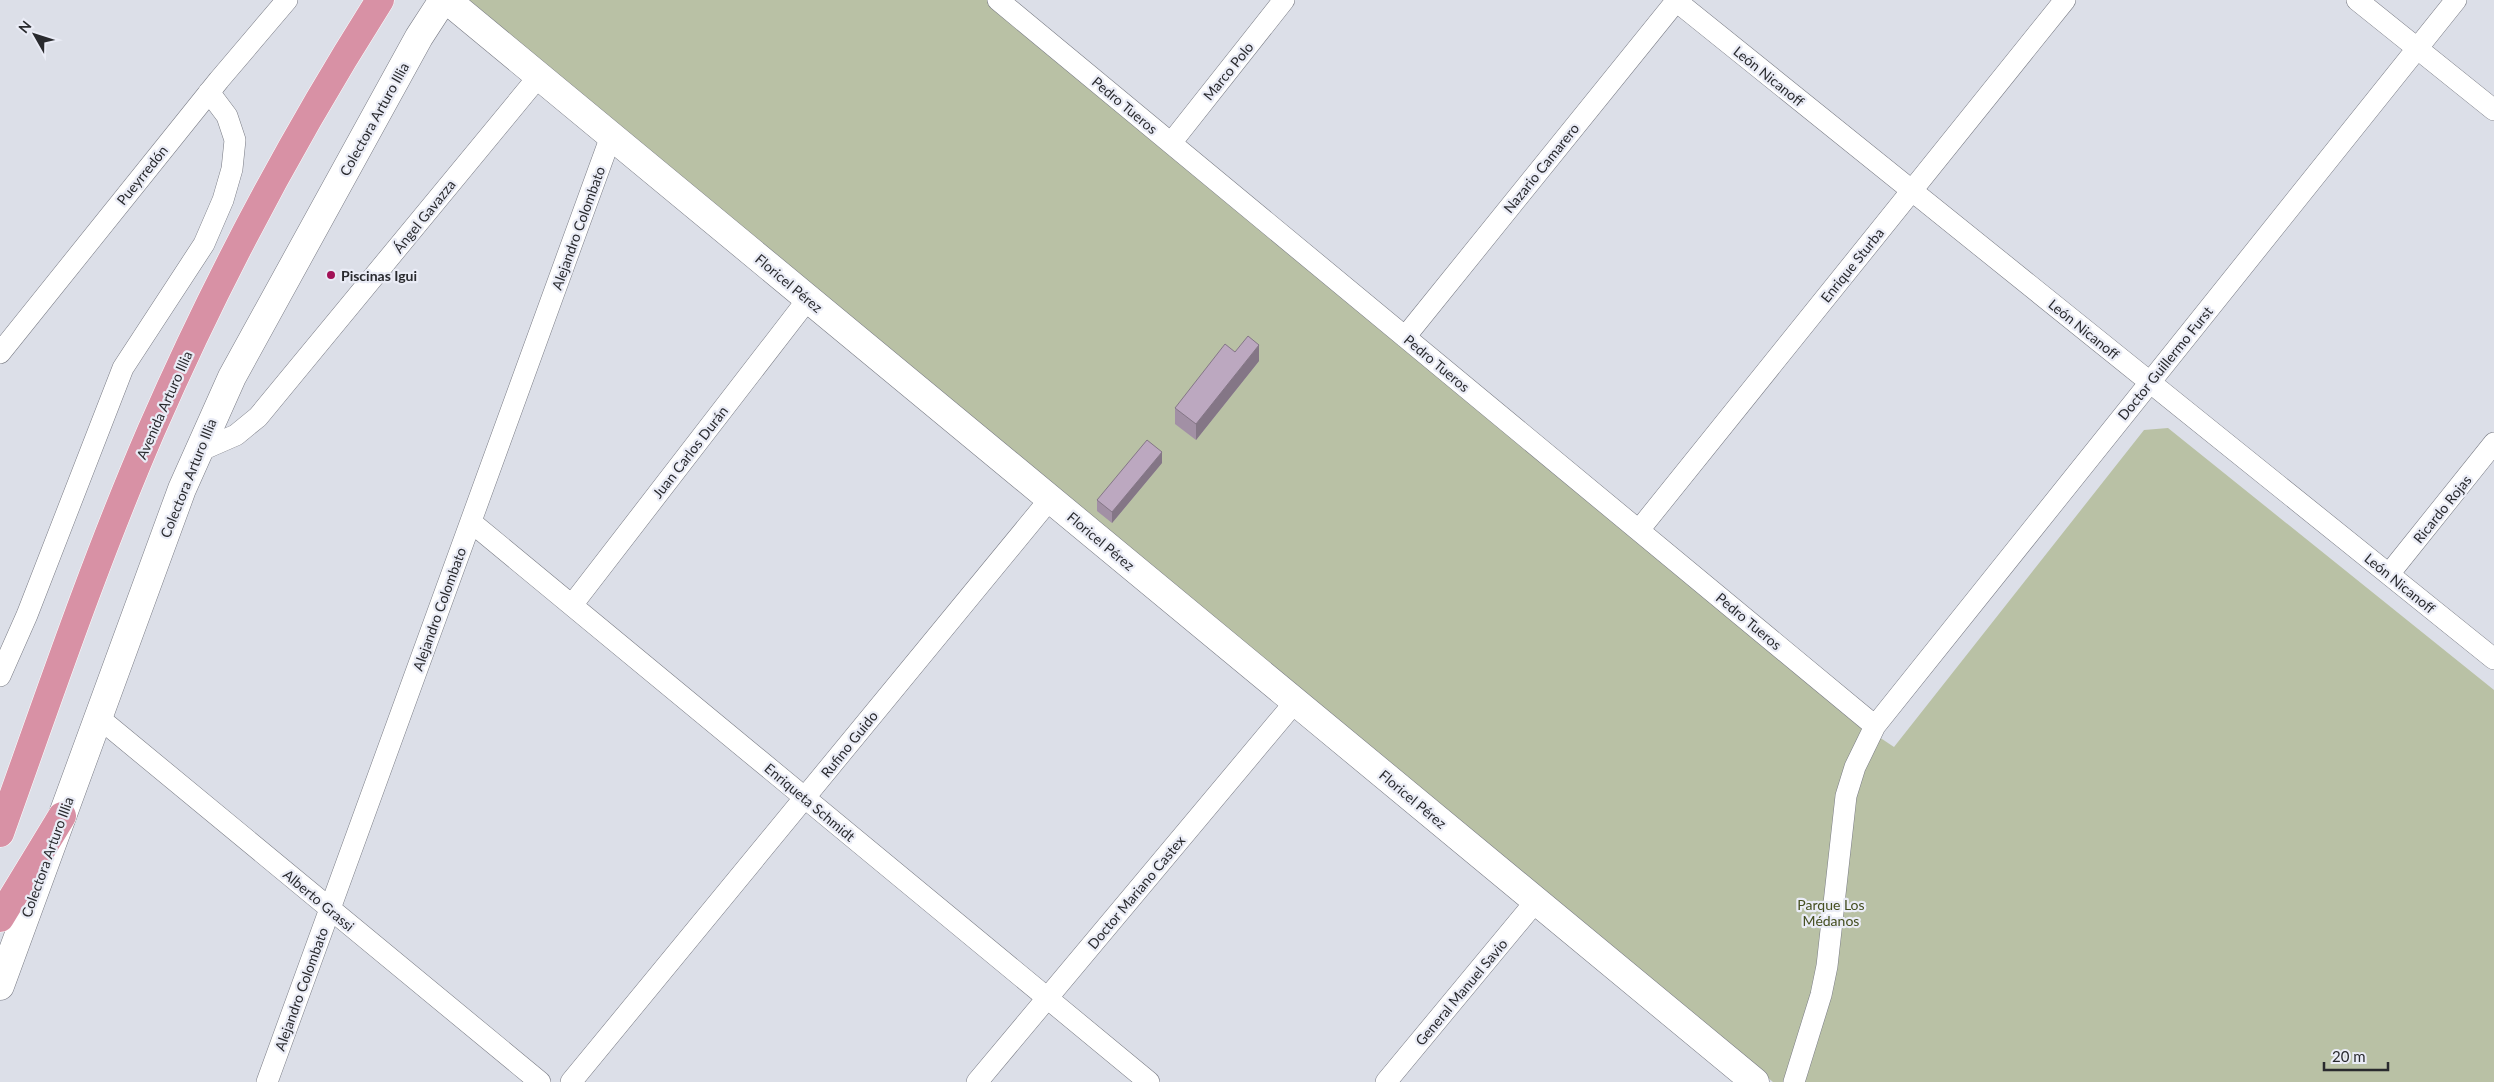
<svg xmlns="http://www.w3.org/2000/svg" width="2494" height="1082" font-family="Lato,sans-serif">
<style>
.green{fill:#b9c1a5}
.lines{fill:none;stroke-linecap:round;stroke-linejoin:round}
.street-casing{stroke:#797b84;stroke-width:22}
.secondary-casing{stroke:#797b84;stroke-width:29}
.highway-casing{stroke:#fff;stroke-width:29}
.street{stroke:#fff;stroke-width:21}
.secondary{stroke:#fff;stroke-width:28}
.highway{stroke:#d891a5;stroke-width:28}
.wall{fill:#a290a5}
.shaded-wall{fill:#847686}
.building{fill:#bca8c0;stroke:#847686}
.poi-dot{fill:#a21257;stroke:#eaecf6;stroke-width:2}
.labels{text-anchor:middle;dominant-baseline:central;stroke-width:4.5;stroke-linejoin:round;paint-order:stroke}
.street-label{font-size:14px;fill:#292a2e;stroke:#eaecf6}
.poi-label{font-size:14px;font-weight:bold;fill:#292a2e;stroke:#eaecf6;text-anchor:start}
.park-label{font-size:14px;fill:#444e1f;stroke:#eaecf6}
</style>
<rect width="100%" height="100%" fill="#dcdfe8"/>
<path class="green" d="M468 0H987L1852 719 1894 747 2144 430 2168 428 2494 690V1082H1773Z"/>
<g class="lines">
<g class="street-casing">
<path id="street" d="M998 0 1875 726
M1675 0 2494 659
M2357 0 2494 110
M1171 143 1284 0
M1405 337 1677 0
M0 353 219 80 287 0
M197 452 236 435 258 417 539 76
M471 522 1149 1082
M1639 530 2065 0
M2389 574 2494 443
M572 605 808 299
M0 676 27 615 123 368 204 244 223 200 232 169 235 140 227 116 209 92
M98 717 540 1082
M267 1082 611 136
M571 1082 1050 499
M977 1082 1295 702
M1386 1082 1536 901
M1794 1082 1821 995 1827 966 1846 796 1855 767 1875 726 2456 0"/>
</g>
<g class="secondary-casing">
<path id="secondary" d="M447 0 1755 1082
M0 986 182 489 232 377 419 37 443 0"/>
</g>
<g class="highway-casing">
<path id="highway" d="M0 833C48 699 94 563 151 431 216 282 293 137 380 0
M0 918 62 816"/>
</g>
<use href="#street" class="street"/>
<use href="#secondary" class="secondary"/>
<use href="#highway" class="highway"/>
</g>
<path class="wall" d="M1259 361 1196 440 1175 424V408Z
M1162 463 1112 523 1097 511V500Z"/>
<path class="shaded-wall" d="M1259 345V361L1196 440V424Z
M1162 452V463L1112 523V512Z"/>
<path class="building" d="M1248 336 1259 345 1196 424 1175 408 1225 344 1235 352Z
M1147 440 1162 452 1112 512 1097 500Z"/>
<circle class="poi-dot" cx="331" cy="275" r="5"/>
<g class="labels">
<g class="street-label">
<text transform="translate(1228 71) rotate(-51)">Marco Polo</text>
<text transform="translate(1769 76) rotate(39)">León Nicanoff</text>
<text transform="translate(1125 105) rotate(40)">Pedro Tueros</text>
<text transform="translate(374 119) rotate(-61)">Colectora Arturo Illia</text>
<text transform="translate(1541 168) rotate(-51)">Nazario Camarero</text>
<text transform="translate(142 175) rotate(-51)">Pueyrredón</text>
<text transform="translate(424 216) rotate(-51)">Ángel Gavazza</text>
<text transform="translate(578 228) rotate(-70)">Alejandro Colombato</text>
<text transform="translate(1852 265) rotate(-51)">Enrique Sturba</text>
<text transform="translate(789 283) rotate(40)">Floricel Pérez</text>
<text transform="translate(2084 329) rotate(39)">León Nicanoff</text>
<text transform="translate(1437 363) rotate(40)">Pedro Tueros</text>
<text transform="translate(2165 363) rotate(-51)">Doctor Guillermo Furst</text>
<text transform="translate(164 405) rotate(-66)">Avenida Arturo Illia</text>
<text transform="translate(690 452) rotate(-52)">Juan Carlos Durán</text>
<text transform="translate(188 478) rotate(-68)">Colectora Arturo Illia</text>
<text transform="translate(2442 509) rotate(-51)">Ricardo Rojas</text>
<text transform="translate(1101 541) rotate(40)">Floricel Pérez</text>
<text transform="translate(2400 583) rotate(39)">León Nicanoff</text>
<text transform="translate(439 609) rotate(-70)">Alejandro Colombato</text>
<text transform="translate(1749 621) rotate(40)">Pedro Tueros</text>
<text transform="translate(849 744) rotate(-51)">Rufino Guido</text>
<text transform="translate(1413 799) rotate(40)">Floricel Pérez</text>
<text transform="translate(810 802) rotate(40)">Enriqueta Schmidt</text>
<text transform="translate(47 857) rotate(-70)">Colectora Arturo Illia</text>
<text transform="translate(1136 892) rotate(-50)">Doctor Mariano Castex</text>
<text transform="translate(319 900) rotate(40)">Alberto Grassi</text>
<text transform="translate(301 989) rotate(-70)">Alejandro Colombato</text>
<text transform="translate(1461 992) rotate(-50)">General Manuel Savio</text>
</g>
<g class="poi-label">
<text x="341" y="275">Piscinas Igui</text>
</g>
<g class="park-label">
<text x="1831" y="904">Parque Los<tspan x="1831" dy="16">Médanos</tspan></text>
</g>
</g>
<g transform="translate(35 35) rotate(309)" stroke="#eaecf6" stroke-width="4" paint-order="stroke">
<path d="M0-4L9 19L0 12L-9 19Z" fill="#292a2e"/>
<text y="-8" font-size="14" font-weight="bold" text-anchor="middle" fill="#292a2e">N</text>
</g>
<path d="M2324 1062v8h64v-8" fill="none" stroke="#292a2e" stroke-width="2.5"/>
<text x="2332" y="1062" font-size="15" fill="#292a2e" stroke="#eaecf6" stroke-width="4" paint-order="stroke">20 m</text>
</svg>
